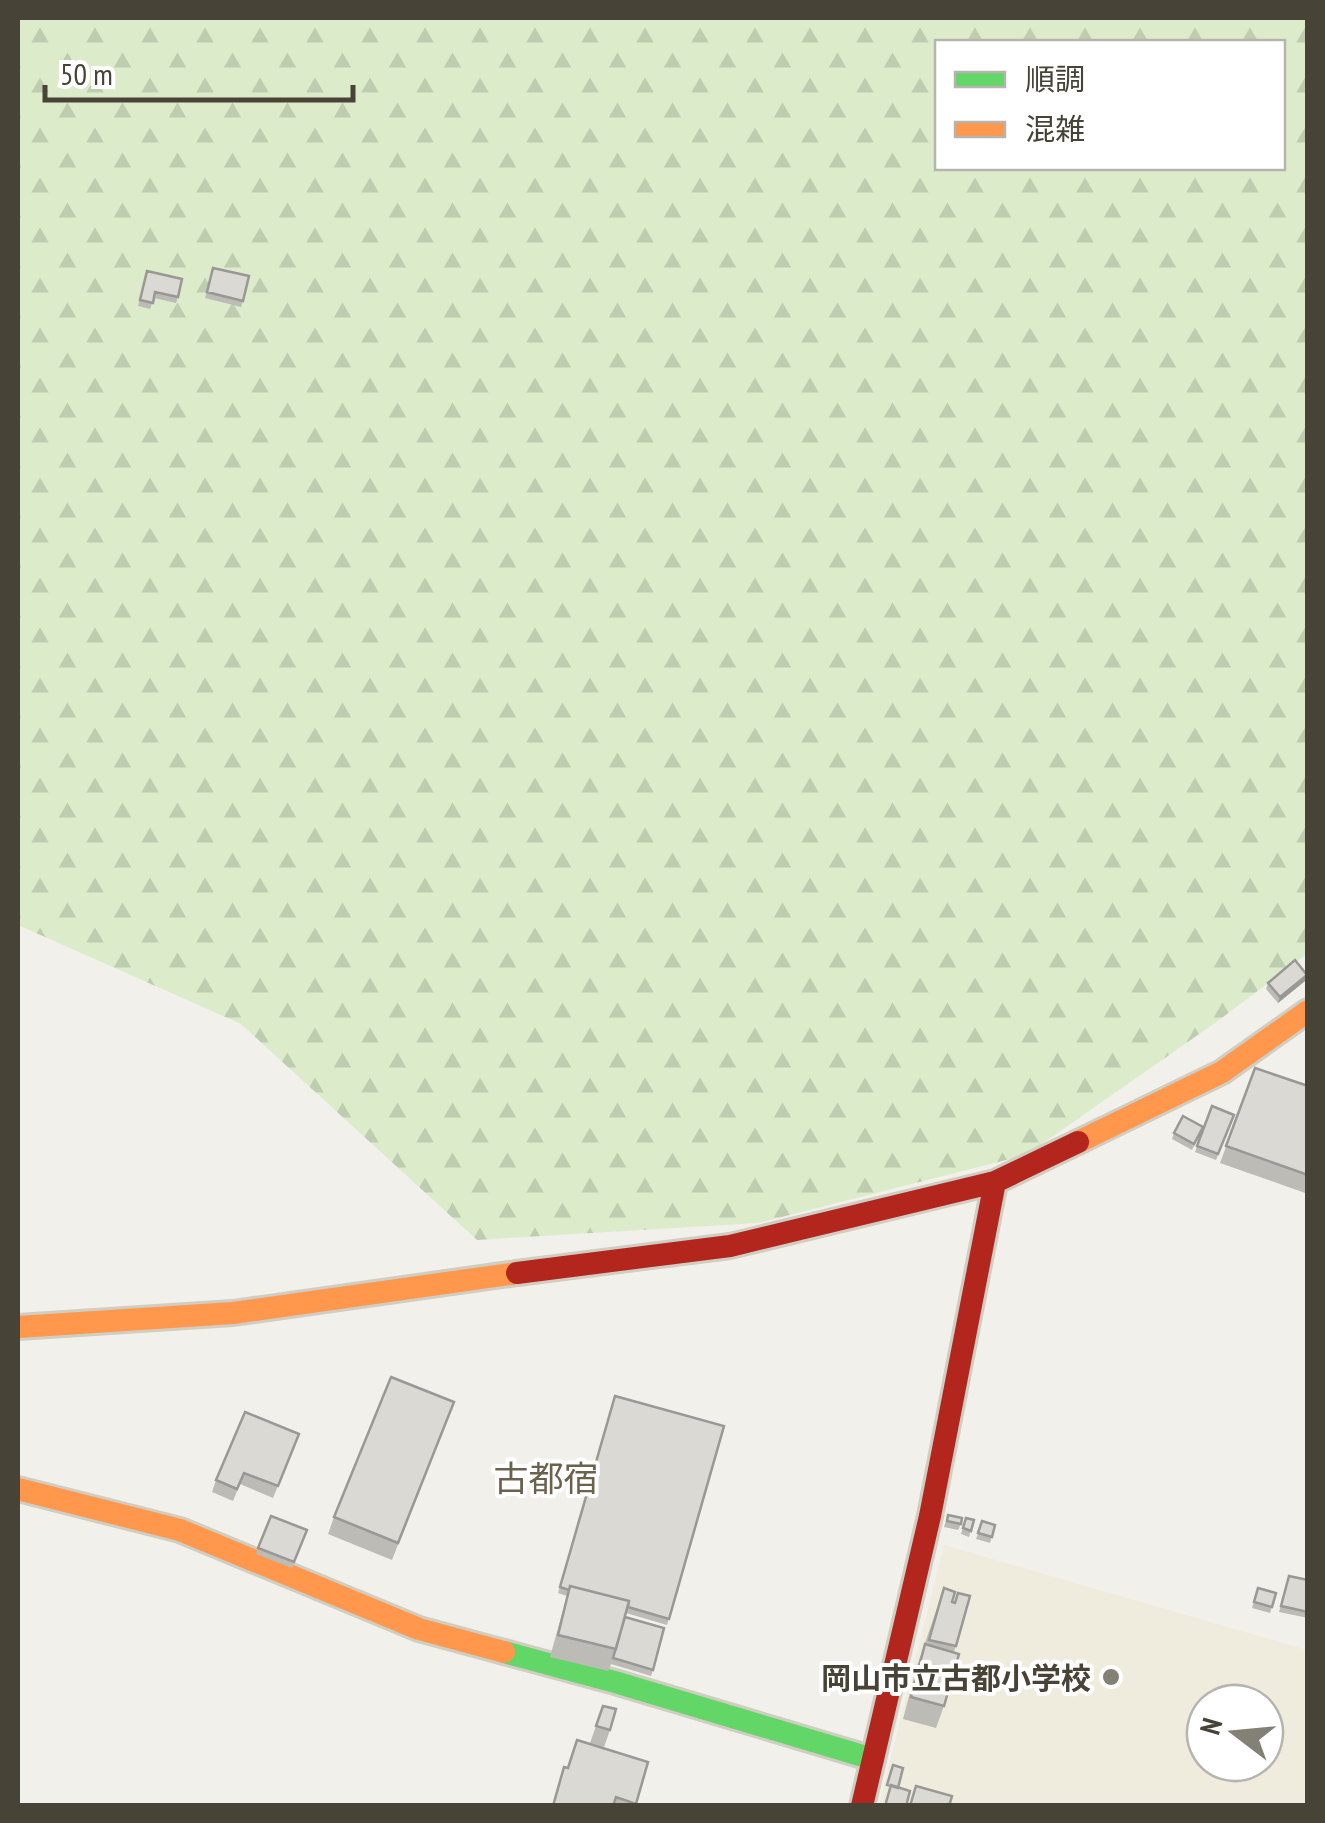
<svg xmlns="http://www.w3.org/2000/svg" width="1325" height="1823" font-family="'PT Sans Narrow','Noto Sans JP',sans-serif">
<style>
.education{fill:#efecdd;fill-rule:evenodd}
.forest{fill:url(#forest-firs);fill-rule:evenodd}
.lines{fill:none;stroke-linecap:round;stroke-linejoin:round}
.fast-casing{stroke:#d0cec2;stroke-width:28}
.slow-casing{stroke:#d0cec2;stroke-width:28}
.jam-casing{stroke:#d0cec2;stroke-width:28}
.fast{stroke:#63d668;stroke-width:22}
.slow{stroke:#ff974d;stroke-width:22}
.jam{stroke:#b3261e;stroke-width:22}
.wall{fill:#bcbbb5}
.shaded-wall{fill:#999894}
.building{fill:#dbd9d3;stroke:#999894;stroke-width:2.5}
.poi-dot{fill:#838076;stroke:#fff;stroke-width:4}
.labels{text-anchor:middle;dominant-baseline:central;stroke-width:8;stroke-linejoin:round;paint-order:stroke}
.poi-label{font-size:30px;font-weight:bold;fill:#484337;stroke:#fff;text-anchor:end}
.quarter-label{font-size:35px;fill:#6b624e;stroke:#fff}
</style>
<defs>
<pattern id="forest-firs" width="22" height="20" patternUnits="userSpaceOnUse" patternTransform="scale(2.5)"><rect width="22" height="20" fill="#dceccb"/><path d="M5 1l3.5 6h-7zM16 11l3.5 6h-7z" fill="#beccaf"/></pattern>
</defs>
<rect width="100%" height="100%" fill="#f1f0eb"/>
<path class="education" d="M944 1545 1307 1650V1805L879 1806ZM1205 1703H1265V1763H1205Z"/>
<path class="forest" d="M18 18H1307V954L1215 1023 1026 1155 758 1223 477 1240 241 1024 18 925ZM938 42H1282V168H938Z"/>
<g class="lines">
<g class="fast-casing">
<path id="fast" d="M504 1652 615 1682 873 1759"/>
</g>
<g class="slow-casing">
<path id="slow" d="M1078 1142 1222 1072 1308 1011
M18 1327 233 1313 517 1273
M18 1489 180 1530 419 1629 504 1652"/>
</g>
<g class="jam-casing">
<path id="jam" d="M517 1273 730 1246 995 1182
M862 1806 930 1516 995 1182 1078 1142"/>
</g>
<use href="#fast" class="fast"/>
<use href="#slow" class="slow"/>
<use href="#jam" class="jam"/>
</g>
<path class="wall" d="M213 268 243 301 241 307 205 298Z
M145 277 178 297 176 303 154 298 150 309 138 306Z
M1307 975 1305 981 1278 1003 1266 989 1268 983Z
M1255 1068 1308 1086V1194L1220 1163Z
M1212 1106 1234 1115 1216 1160 1195 1152Z
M1203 1127 1192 1150 1172 1139 1174 1133Z
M615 1396 724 1426 667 1625 626 1613 625 1617 653 1670 651 1676 611 1664 612 1662 608 1671 550 1657 567 1596 558 1593Z
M454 1402 392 1560 328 1534 334 1517Z
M299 1434 273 1498 240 1484 233 1501 212 1492 216 1480Z
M948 1515 961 1524 958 1530 944 1527Z
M271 1516 307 1530 292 1568 256 1554Z
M966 1518 974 1520 969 1537 961 1534Z
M982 1521 995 1525 990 1543 976 1539Z
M1289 1576 1308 1580V1618L1279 1612Z
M944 1588 954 1602 970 1596 954 1652 944 1706 936 1728 903 1719 917 1666Z
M1258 1588 1276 1593 1270 1613 1252 1608Z
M603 1706 610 1730 604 1747 590 1743Z
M648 1762 636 1806H552L564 1767Z"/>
<path class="shaded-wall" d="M1307 975 1305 981 1278 1003 1280 997Z"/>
<path class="building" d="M213 268 249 276 243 301 207 292Z
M147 271 182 279 178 297 155 292 153 303 140 300Z
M1295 960 1307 975 1280 997 1268 983Z
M1255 1068 1308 1086V1175L1226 1146Z
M1212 1106 1234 1115 1218 1154 1197 1146Z
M1183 1116 1203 1127 1194 1144 1174 1133Z
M391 1377 454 1402 398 1543 334 1517Z
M615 1396 724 1426 669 1619 628 1607 629 1601 570 1586 569 1590 560 1587Z
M245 1412 299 1434 278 1486 244 1473 237 1489 216 1480Z
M948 1515 962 1518 961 1524 947 1521Z
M271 1516 307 1530 294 1562 258 1548Z
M966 1518 974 1520 971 1531 963 1528Z
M982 1521 995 1525 992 1537 978 1533Z
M1289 1576 1308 1580V1612L1281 1606Z
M570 1586 629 1601 616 1649 558 1635Z
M944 1588 955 1592 952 1602 955 1603 958 1593 970 1596 956 1646 929 1640Z
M1258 1588 1276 1593 1272 1607 1254 1602Z
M625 1617 664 1628 653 1670 613 1658Z
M925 1644 959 1654 944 1706 911 1697Z
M603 1706 616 1709 610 1730 596 1726Z
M577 1740 648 1762 636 1804 616 1797 613 1806H553L564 1767 568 1768Z
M893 1765 903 1768 898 1788 887 1785Z
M891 1785 910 1791 906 1806H885Z
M916 1786 952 1796 949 1806H910Z"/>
<circle class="poi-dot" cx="1111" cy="1677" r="10"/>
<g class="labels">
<g class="poi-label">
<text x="1091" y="1677">岡山市立古都小学校</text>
</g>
<g class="quarter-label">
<text x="546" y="1478">古都宿</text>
</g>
</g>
<rect width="1325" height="1823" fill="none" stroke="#484337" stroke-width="40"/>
<rect x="935" y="40" width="350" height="130" fill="#ffffff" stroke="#b6b4af" stroke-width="2.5"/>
<rect x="955" y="72" width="50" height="15" fill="#63d668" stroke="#b6b4af" stroke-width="2.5"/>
<text x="1025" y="90" font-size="30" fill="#484337">順調</text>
<rect x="955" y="122" width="50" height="15" fill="#ff974d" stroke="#b6b4af" stroke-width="2.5"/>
<text x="1025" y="140" font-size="30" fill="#484337">混雑</text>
<g transform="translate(1235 1733) rotate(286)"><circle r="48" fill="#ffffff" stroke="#b6b4af" stroke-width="2.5"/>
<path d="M0-8L18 38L0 25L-18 38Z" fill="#838076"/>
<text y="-15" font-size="28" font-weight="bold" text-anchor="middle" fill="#484337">N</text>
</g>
<path d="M45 85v15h308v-15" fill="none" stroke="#484337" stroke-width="5"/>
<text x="60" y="85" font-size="30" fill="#484337" stroke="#ffffff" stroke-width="8" paint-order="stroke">50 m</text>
</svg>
